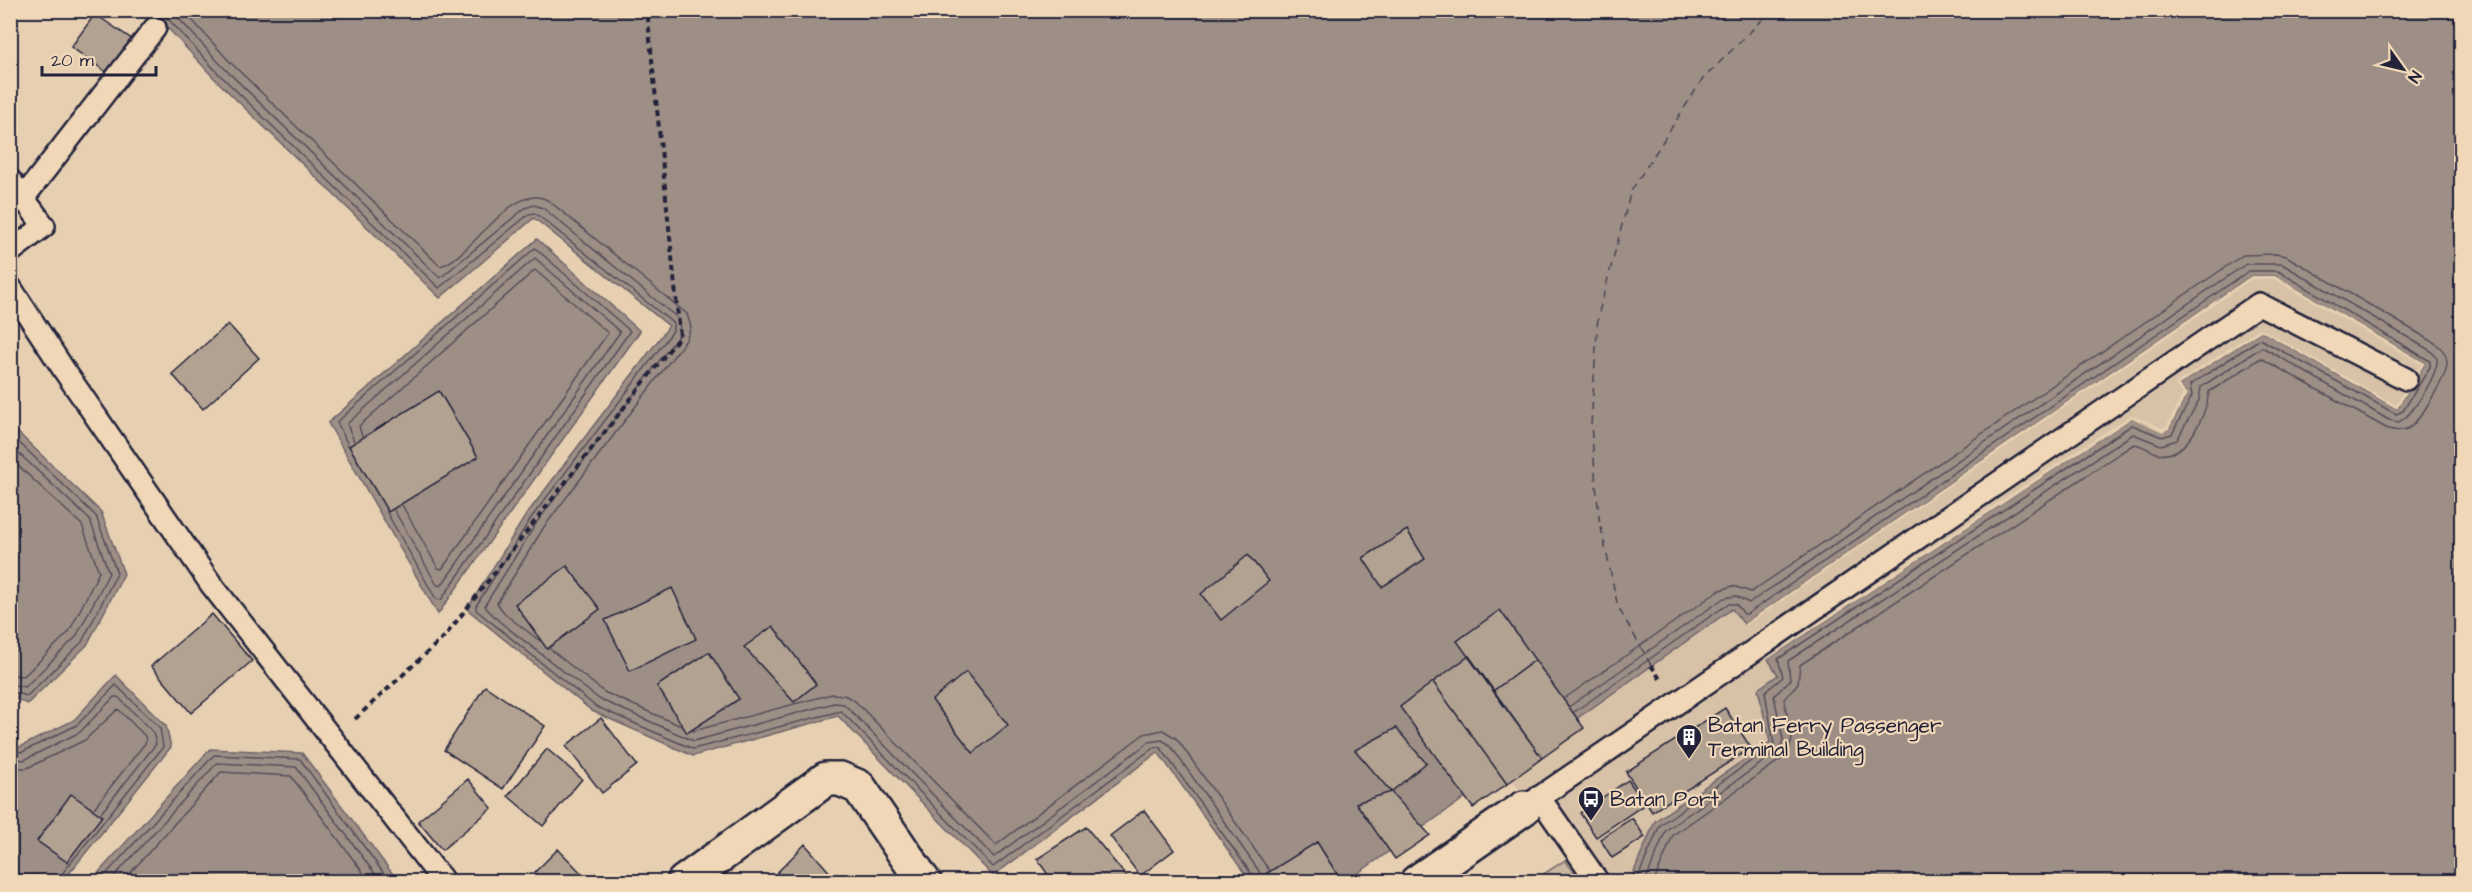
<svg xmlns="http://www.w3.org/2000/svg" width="2472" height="892" font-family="'Architects Daughter',sans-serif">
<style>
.built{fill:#d7c2a8}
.green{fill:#c9b6a0;stroke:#766c6e;stroke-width:1.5}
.water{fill:#9e8f86;stroke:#6c6368;stroke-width:1.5}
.pier{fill:#e7d0b2}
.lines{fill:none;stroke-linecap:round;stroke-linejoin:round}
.shore{stroke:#544e59;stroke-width:1.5}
.ferry{stroke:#474352;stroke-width:1.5;stroke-dasharray:8 6;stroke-linecap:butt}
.building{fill:#b2a292;stroke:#22223b;stroke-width:1.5}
.lane-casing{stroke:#22223b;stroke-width:26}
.street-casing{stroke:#22223b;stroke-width:38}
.secondary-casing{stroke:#22223b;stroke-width:38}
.path{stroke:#22223b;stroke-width:4;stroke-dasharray:6 4.5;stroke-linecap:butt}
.lane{stroke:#efd7b7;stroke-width:21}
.street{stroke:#efd7b7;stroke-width:33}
.secondary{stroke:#efd7b7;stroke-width:33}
.labels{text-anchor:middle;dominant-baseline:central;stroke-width:4.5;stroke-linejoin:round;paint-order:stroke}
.poi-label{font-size:21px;fill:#22223b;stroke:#efd7b7;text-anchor:start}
</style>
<rect width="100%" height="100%" fill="#e7d0b2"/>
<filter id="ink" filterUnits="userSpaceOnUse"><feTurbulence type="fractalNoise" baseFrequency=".0167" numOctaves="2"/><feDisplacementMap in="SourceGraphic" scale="12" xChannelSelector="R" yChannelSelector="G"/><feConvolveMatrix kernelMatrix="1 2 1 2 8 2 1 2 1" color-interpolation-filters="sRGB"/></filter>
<g filter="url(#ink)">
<path class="built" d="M2251 276H2275L2425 363 2397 409 2187 394 2169 429 1768 659 1778 675 1758 689 1770 742 1655 821 1630 881H1582L1504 768 1733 608 1744 624Z"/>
<path class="green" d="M1565 860 1581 881H1533Z"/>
<path class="water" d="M152 11H2461V881H1630L1655 821 1770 742 1758 689 1778 675 1768 659 2133 417 2163 431 2169 429 2187 394 2179 385 2261 331 2397 409 2425 363 2275 276H2251L1744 624 1732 609 1347 881H1250L1158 752 993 876 838 716 693 756 592 711 467 609 526 515 669 326 534 218 440 298 214 78Z
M537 239 640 331 438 614 328 423Z
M10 425 101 512 124 574 87 645 27 704 11 696Z
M116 675 166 726 171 747 63 881 11 882V744L20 747 74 720Z
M210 749 302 753 398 881H91Z"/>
<path class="pier" d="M2251 276H2275L2425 363 2397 409 2261 331 2179 385 2187 394 2169 429 2163 432 2132 418 1768 659 1766 656 2131 415 2163 428 2167 426 2183 394 2176 386 2177 383 2260 328 2396 405 2421 364 2274 279H2252L1745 626 1744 624Z"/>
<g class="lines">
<path class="shore" d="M160 10 218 73 439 288 529 214 535 213 673 323V331L531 518 476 606V610L595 706 693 749 841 711 993 867 1153 748 1160 747 1253 876 1255 882
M171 10 224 68 440 278 525 208 534 205 543 208 680 320 679 335 537 522 485 605 486 608 500 622 599 699 694 741 834 703 844 704 994 857 1149 742 1162 740 1170 745 1259 871 1262 882
M183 10 230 62 440 266C470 260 513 178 549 201L687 314 691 327 686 340 544 527 497 603 506 615 540 641
M10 434 96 516 117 573 82 642 27 696 10 691
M362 436 359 426 535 270 608 333 442 569 438 568 402 505
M354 441 347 424 535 258 620 332 441 586 437 585 394 510
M10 445 90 520 109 573 76 637 25 687 10 684
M348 445 337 422 535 248 630 331 441 600 436 599 387 513
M10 458 82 525 99 572 69 632 24 676 10 675
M550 649 604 692 681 726
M1565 698 1720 590 1733 586 1751 592 2243 255 2276 254 2286 256 2435 343C2442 348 2447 354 2447 363 2448 375 2419 422 2409 428 2401 432 2394 431 2386 428L2261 358 2209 392C2206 414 2188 458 2160 454 2151 452 2143 445 2134 444L1800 665 1798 683 1784 699 1792 740 1787 755 1673 835 1654 882
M1570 706 1724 598 1736 596 1749 603 2246 264H2282L2431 351 2437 358C2440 371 2412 418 2398 422L2389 420 2262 347 2201 387 2199 400 2177 440 2161 445 2133 434 1788 661 1790 680 1774 696 1783 739 1780 750 1666 830 1645 882
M1574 712 1728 604H1736L1744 614H1747L2249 271H2278L2430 361V367L2403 411 2396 414 2260 339 2190 385 2192 396 2172 434 2162 437 2132 425 1778 659 1783 677 1765 692 1774 745 1660 825 1636 882
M693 731 832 694 844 695 855 701 996 845 1144 734 1163 730 1177 739 1269 870
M10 750 22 752 77 725 116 685 160 728 163 747 61 875 59 882
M10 758 24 760 80 732 114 697H118L153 732 156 744 101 813
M10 768H27L85 740 118 709 145 736 146 742 94 808
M99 882 214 755 300 759 390 882
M109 882 217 763 296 767 381 882
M122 882 221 772 291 776 370 882"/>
<path class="ferry" d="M1651 665 1618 607 1599 518 1591 425 1598 316 1631 191 1702 80 1772 10"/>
</g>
<path class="building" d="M95 14 136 42 112 76 71 47Z
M228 324 259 358 203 409 172 374Z
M439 391 478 457 388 512 349 446Z
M1407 530 1425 559 1382 587 1363 558Z
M1248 555 1269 581 1221 620 1201 594Z
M567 566 600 609 547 649 515 604Z
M672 588 696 639 630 671 605 620Z
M1500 610 1535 660 1493 691 1457 641Z
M212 614 252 661 191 713 151 666Z
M773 626 816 684 794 702 744 647Z
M709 652 739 699 687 733 657 686Z
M1469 656 1542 758 1507 784 1433 682Z
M1535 660 1584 728 1542 758 1493 691Z
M966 672 1008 725 973 753 932 700Z
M1433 682 1507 784 1473 808 1400 707Z
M485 686 545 726 503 789 444 750Z
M1725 708 1751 748 1652 812 1626 772Z
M601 718 637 765 602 793 566 746Z
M1396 728 1426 763 1391 792 1355 750Z
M547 749 582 779 543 826 508 796Z
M468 779 492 808 442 850 418 821Z
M1628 780 1645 804 1596 837 1580 813Z
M1391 792 1430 835 1395 859 1356 803Z
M71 794 102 816 67 862 37 841Z
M1144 810 1174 850 1140 876 1110 836Z
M1632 818 1645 837 1612 858 1600 839Z
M1086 827 1131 882H1053L1037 859Z
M1317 842 1342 882H1271L1264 875Z
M805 844 838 882H768Z
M558 849 590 882H525Z"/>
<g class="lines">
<g class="lane-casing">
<path id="lane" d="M10 180 44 226 10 252
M24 197 155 28
M10 287 64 370 211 584 444 882
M1539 797 1598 882
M1524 808 2259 304 2406 379"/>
</g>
<g class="street-casing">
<path id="street" d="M684 882 826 779H840L859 787 924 882"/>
</g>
<g class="secondary-casing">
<path id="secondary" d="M1417 882 1524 808"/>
</g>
<path class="path" d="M1651 665 1660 679
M355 719 445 636 680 336 647 10"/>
<use href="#lane" class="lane"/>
<use href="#street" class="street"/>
<use href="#secondary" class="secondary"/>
</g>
</g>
<defs>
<g id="building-pin" transform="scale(1.35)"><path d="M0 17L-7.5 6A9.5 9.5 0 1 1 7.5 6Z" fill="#22223b" stroke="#efd7b7"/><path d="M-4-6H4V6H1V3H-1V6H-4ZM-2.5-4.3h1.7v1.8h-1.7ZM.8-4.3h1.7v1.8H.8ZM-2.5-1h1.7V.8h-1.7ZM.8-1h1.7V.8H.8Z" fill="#fff"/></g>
<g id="bus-pin" transform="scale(1.35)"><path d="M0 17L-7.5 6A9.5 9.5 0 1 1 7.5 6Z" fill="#22223b" stroke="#efd7b7"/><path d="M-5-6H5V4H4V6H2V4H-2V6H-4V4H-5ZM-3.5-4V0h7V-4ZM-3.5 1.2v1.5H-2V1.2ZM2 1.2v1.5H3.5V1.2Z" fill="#fff"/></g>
</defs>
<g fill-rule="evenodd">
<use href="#building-pin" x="1689" y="737"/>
<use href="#bus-pin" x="1591" y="799"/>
</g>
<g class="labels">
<g class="poi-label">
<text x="1708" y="725">Batan Ferry Passenger<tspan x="1708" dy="24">Terminal Building</tspan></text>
<text x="1610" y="799">Batan Port</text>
</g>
</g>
<rect width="2472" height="892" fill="none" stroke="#efd7b7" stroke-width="36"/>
<rect x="18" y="18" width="2436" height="856" fill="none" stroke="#22223b" stroke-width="2" filter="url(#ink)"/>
<g transform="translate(2403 69) rotate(124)" stroke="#efd7b7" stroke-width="4.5" paint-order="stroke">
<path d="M0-4.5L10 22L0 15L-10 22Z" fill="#22223b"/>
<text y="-9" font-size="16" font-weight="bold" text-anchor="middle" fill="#22223b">N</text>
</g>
<path d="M42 66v9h114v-9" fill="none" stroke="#22223b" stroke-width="3"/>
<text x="51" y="66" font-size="18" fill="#22223b" stroke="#efd7b7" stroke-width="4.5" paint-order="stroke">20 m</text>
</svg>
